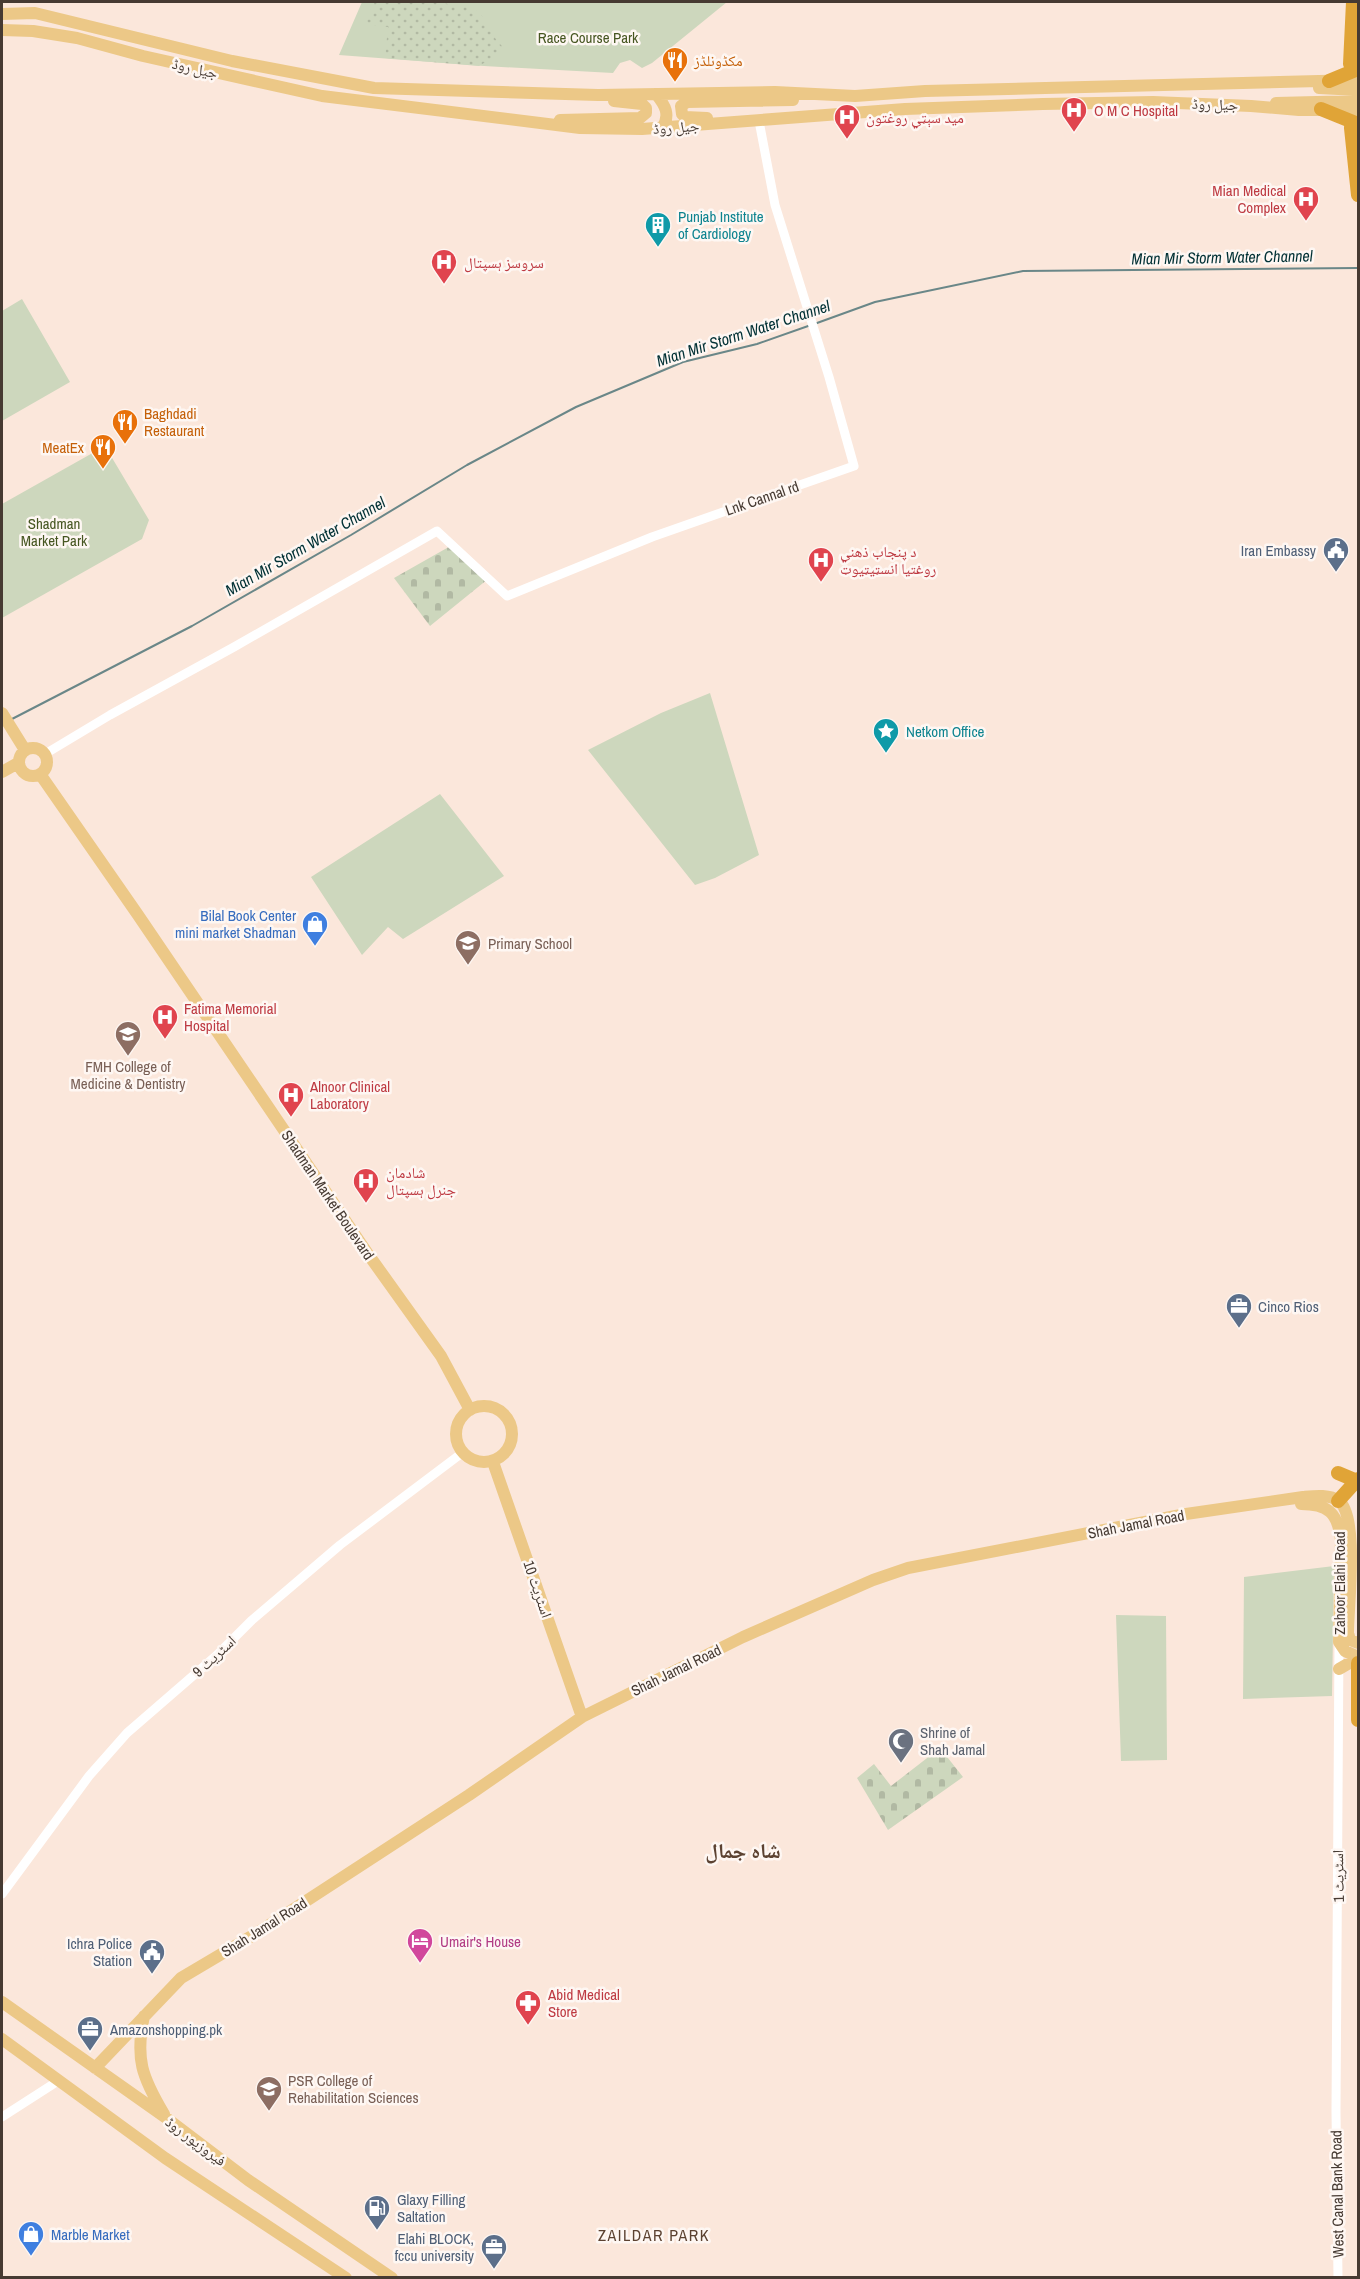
<svg xmlns="http://www.w3.org/2000/svg" width="1360" height="2279" font-family="'Archivo Narrow','Noto Naskh Arabic',sans-serif">
<style>
.green{fill:#cdd7bd}
.cemetery{fill:url(#cemetery-stones)}
.garden{fill:url(#garden-dots)}
.lines{fill:none;stroke-linecap:round;stroke-linejoin:round}
.stream{stroke:#6a8788;stroke-width:2}
.minor{stroke:#fff;stroke-width:9}
.major{stroke:#ecc887;stroke-width:12}
.highway{stroke:#e0a437;stroke-width:14}
.labels{text-anchor:middle;dominant-baseline:central;stroke-width:5;stroke-linejoin:round;paint-order:stroke}
.park-label{font-size:15px;fill:#465621;stroke:#fef7f3}
.food-label{font-size:15px;fill:#c56008;stroke:#fef7f3;text-anchor:start}
.street-label{font-size:15px;fill:#463a32;stroke:#fef7f3}
.health-label{font-size:15px;fill:#be3a42;stroke:#fef7f3;text-anchor:start}
.culture-label{font-size:15px;fill:#0d838f;stroke:#fef7f3;text-anchor:start}
.service-label{font-size:15px;fill:#4e5e75;stroke:#fef7f3;text-anchor:end}
.shop-label{font-size:15px;fill:#366cbe;stroke:#fef7f3;text-anchor:end}
.education-label{font-size:15px;fill:#785e54;stroke:#fef7f3;text-anchor:start}
.worship-label{font-size:15px;fill:#5b616d;stroke:#fef7f3;text-anchor:start}
.hotel-label{font-size:15px;fill:#b23c85;stroke:#fef7f3;text-anchor:start}
.water-label{font-size:16px;font-style:italic;fill:#003034;stroke:#fef7f3}
.neighbourhood-label{font-size:16px;letter-spacing:1.5px;fill:#5c4231;stroke:#fef7f3}
.district-label{font-size:21px;font-weight:bold;fill:#5c4231;stroke:#fef7f3}
</style>
<defs>
<pattern id="cemetery-stones" width="16" height="16" patternUnits="userSpaceOnUse" patternTransform="scale(1.5)"><rect width="16" height="16" fill="#cdd7bd"/><path d="M2 7V4a2 2 0 0 1 4 0v3zM10 15v-3a2 2 0 0 1 4 0v3z" fill="#b1b9a3"/></pattern>
<pattern id="garden-dots" width="8" height="8" patternUnits="userSpaceOnUse" patternTransform="scale(1.5)"><rect width="8" height="8" fill="#cdd7bd"/><path d="M2 2h.1M6 6h.1" fill="none" stroke="#b1b9a3" stroke-width="1.8" stroke-linecap="round"/></pattern>
</defs>
<rect width="100%" height="100%" fill="#fbe7db"/>
<path class="green" d="M362 2H727L652 63 642 68 630 60 620 63 613 73 484 66 339 55Z
M22 299 70 382 2 421V311Z
M105 446 149 520 142 539 2 618V504Z
M710 693 759 855 715 878 695 885 588 750 661 713Z
M440 794 504 876 403 939 388 927 362 955 311 877Z
M1334 1566 1332 1696 1243 1699 1244 1577Z
M1116 1615 1166 1616 1167 1760 1121 1761Z"/>
<path class="cemetery" d="M454 544 488 579 430 626 394 578Z
M940 1748 963 1777 888 1830 857 1778 874 1764 891 1786Z"/>
<path class="garden" d="M375 2H442L456 7 470 6C485 16 488 23 495 38 498 43 502 45 505 50L479 66 385 58 388 27 363 24Z"/>
<g class="lines">
<path class="stream" d="M817 323 875 302 1023 271 1358 268
M12 719 192 626 351 535 467 465 576 407 683 362 757 344 811 325"/>
<path class="minor" d="M45 754 110 715 234 647 437 531 507 596 652 537 854 466 829 377 775 205 759 121
M2 1894 89 1776 127 1733 217 1655 251 1621 340 1545 462 1453
M2 2117 58 2081
M1338 2278 1336 2111 1339 1642"/>
<path class="major" d="M2 14 35 13 232 61 374 88 598 95 775 92 855 96 925 91 1358 80
M2 30 33 31 77 38 143 56 322 96 580 128 642 129 905 109 1043 104 1153 102 1251 106 1299 110H1358
M1319 88 1358 90
M656 94C665 105 671 115 662 128
M1276 103 1358 101
M707 118 685 117 682 114 681 106 687 102 793 100
M560 120 640 118 646 113V108L642 104 614 101
M2 713 25 750
M19 762a14 14 0 1 1 28 0a14 14 0 1 1-28 0Z
M2 772 18 763
M40 774 138 915 368 1254 441 1356 470 1410
M456 1434a28 28 0 1 1 56 0a28 28 0 1 1-56 0Z
M493 1462 582 1717
M1301 1504C1328 1504 1338 1513 1341 1540L1339 1642 1345 1651 1358 1657
M1339 1669 1358 1658
M2 2002 165 2117 248 2180 392 2278
M144 2016C135 2059 142 2077 164 2114
M2 2039 165 2158 346 2278
M95 2068 181 1978 257 1933 469 1795 582 1717 743 1637 873 1580 908 1568 1186 1514 1303 1497C1314 1496 1329 1494 1339 1501 1359 1517 1348 1606 1348 1633L1350 1640 1358 1643"/>
<path class="highway" d="M1350 64 1353 2
M1329 81 1358 69
M1321 109 1358 124
M1351 128 1358 195
M1338 1473 1357 1481
M1338 1501 1358 1479
M1358 1663V1720"/>
</g>
<defs>
<g id="restaurant-pin" transform="scale(1.35)"><path d="M0 17L-7.5 6A9.5 9.5 0 1 1 7.5 6Z" fill="#e8710a" stroke="#fef7f3"/><path d="M-5-6h1v4h1v-4h1v4h1v-4h1v5L-1.5 .5V6h-2V.5L-5-1ZM5-6V6H3V1.5H1.5Q1.5-4 5-6Z" fill="#fff"/></g>
<g id="hospital-pin" transform="scale(1.35)"><path d="M0 17L-7.5 6A9.5 9.5 0 1 1 7.5 6Z" fill="#e0444e" stroke="#fef7f3"/><path d="M-5-5h3v3.5h4V-5h3V5h-3V1.5h-4V5h-3Z" fill="#fff"/></g>
<g id="building-pin" transform="scale(1.35)"><path d="M0 17L-7.5 6A9.5 9.5 0 1 1 7.5 6Z" fill="#0f9aa8" stroke="#fef7f3"/><path d="M-4-6H4V6H1V3H-1V6H-4ZM-2.5-4.3h1.7v1.8h-1.7ZM.8-4.3h1.7v1.8H.8ZM-2.5-1h1.7V.8h-1.7ZM.8-1h1.7V.8H.8Z" fill="#fff"/></g>
<g id="civic-pin" transform="scale(1.35)"><path d="M0 17L-7.5 6A9.5 9.5 0 1 1 7.5 6Z" fill="#5c6f8a" stroke="#fef7f3"/><path d="M-.6-6.5H3V-4.5H.6V-3L4-1V1h2V6H-6V1h2V-1L-.6-3ZM-1.2 2.5V6h2.4V2.5Z" fill="#fff"/></g>
<g id="sight-pin" transform="scale(1.35)"><path d="M0 17L-7.5 6A9.5 9.5 0 1 1 7.5 6Z" fill="#0f9aa8" stroke="#fef7f3"/><path d="M0-6L1.8-2.2L6-1.7L2.9 1.2L3.7 5.4L0 3.3L-3.7 5.4L-2.9 1.2L-6-1.7L-1.8-2.2Z" fill="#fff"/></g>
<g id="shop-pin" transform="scale(1.35)"><path d="M0 17L-7.5 6A9.5 9.5 0 1 1 7.5 6Z" fill="#3f7fe0" stroke="#fef7f3"/><path d="M-5-2.5h2.3a2.7 3.5 0 0 1 5.4 0H5L5.5 6h-11ZM-1.5-2.5h3a1.5 2.3 0 0 0-3 0Z" fill="#fff"/></g>
<g id="school-pin" transform="scale(1.35)"><path d="M0 17L-7.5 6A9.5 9.5 0 1 1 7.5 6Z" fill="#8d6e63" stroke="#fef7f3"/><path d="M0-5L7-2L0 1L-7-2ZM-4 1L0 2.5L4 1V4Q0 6-4 4Z" fill="#fff"/></g>
<g id="university-pin" transform="scale(1.35)"><path d="M0 17L-7.5 6A9.5 9.5 0 1 1 7.5 6Z" fill="#8d6e63" stroke="#fef7f3"/><path d="M0-5L7-2L0 1L-7-2ZM-4 1L0 2.5L4 1V4Q0 6-4 4Z" fill="#fff"/></g>
<g id="office-pin" transform="scale(1.35)"><path d="M0 17L-7.5 6A9.5 9.5 0 1 1 7.5 6Z" fill="#5c6f8a" stroke="#fef7f3"/><path d="M-6-3h4V-5.5h4V-3h4V5H-6ZM-1-4.5V-3h2v-1.5ZM-6 0V1H6V0Z" fill="#fff"/></g>
<g id="mosque-pin" transform="scale(1.35)"><path d="M0 17L-7.5 6A9.5 9.5 0 1 1 7.5 6Z" fill="#6b7280" stroke="#fef7f3"/><path d="M3.5-4.9A6 6 0 1 0 3.5 4.9A5 5 0 1 1 3.5-4.9Z" fill="#fff"/></g>
<g id="hotel-pin" transform="scale(1.35)"><path d="M0 17L-7.5 6A9.5 9.5 0 1 1 7.5 6Z" fill="#d1479c" stroke="#fef7f3"/><path d="M-6-4.5h1.5V1H6V5H4.5V3h-9V5H-6ZM-4 0a1.8 1.8 0 1 1 3.6 0ZM.5 0V-2.5h3Q6-2.5 6 0Z" fill="#fff"/></g>
<g id="pharmacy-pin" transform="scale(1.35)"><path d="M0 17L-7.5 6A9.5 9.5 0 1 1 7.5 6Z" fill="#e0444e" stroke="#fef7f3"/><path d="M-2-6h4v4h4v4h-4v4h-4v-4h-4v-4h4Z" fill="#fff"/></g>
<g id="fuel-pin" transform="scale(1.35)"><path d="M0 17L-7.5 6A9.5 9.5 0 1 1 7.5 6Z" fill="#5c6f8a" stroke="#fef7f3"/><path d="M-5.5-6h7V0h2V4h1.3V-2.5L3-4.5l.8-.8L6-3V5H2.5V1h-1V6h-7ZM-4.2-4.7v3.2H.2V-4.7Z" fill="#fff"/></g>
</defs>
<g fill-rule="evenodd">
<use href="#restaurant-pin" x="675" y="60"/>
<use href="#hospital-pin" x="1074" y="110"/>
<use href="#hospital-pin" x="847" y="117"/>
<use href="#hospital-pin" x="1306" y="199"/>
<use href="#building-pin" x="658" y="225"/>
<use href="#hospital-pin" x="444" y="262"/>
<use href="#restaurant-pin" x="125" y="422"/>
<use href="#restaurant-pin" x="103" y="447"/>
<use href="#civic-pin" x="1336" y="550"/>
<use href="#hospital-pin" x="821" y="560"/>
<use href="#sight-pin" x="886" y="731"/>
<use href="#shop-pin" x="315" y="924"/>
<use href="#school-pin" x="468" y="943"/>
<use href="#hospital-pin" x="165" y="1017"/>
<use href="#university-pin" x="128" y="1034"/>
<use href="#hospital-pin" x="291" y="1095"/>
<use href="#hospital-pin" x="366" y="1181"/>
<use href="#office-pin" x="1239" y="1306"/>
<use href="#mosque-pin" x="901" y="1741"/>
<use href="#hotel-pin" x="420" y="1941"/>
<use href="#civic-pin" x="152" y="1952"/>
<use href="#pharmacy-pin" x="528" y="2003"/>
<use href="#office-pin" x="90" y="2029"/>
<use href="#university-pin" x="269" y="2089"/>
<use href="#fuel-pin" x="377" y="2208"/>
<use href="#shop-pin" x="31" y="2234"/>
<use href="#office-pin" x="494" y="2247"/>
</g>
<g class="labels">
<g class="park-label">
<text x="588" y="37">Race Course Park</text>
<text x="54" y="523">Shadman<tspan x="54" dy="17">Market Park</tspan></text>
</g>
<g class="food-label">
<text x="694" y="60">مکڈونلڈز</text>
<text x="144" y="413">Baghdadi<tspan x="144" dy="17">Restaurant</tspan></text>
<text x="84" y="447" text-anchor="end">MeatEx</text>
</g>
<g class="street-label">
<text transform="translate(195 68) rotate(13)">جیل روڈ</text>
<text transform="translate(1215 104) rotate(2)">جیل روڈ</text>
<text transform="translate(676 127) rotate(-4)">جیل روڈ</text>
<text transform="translate(762 498) rotate(-19)">Lnk Cannal rd</text>
<text transform="translate(328 1195) rotate(56)">Shadman Market Boulevard</text>
<text transform="translate(1136 1524) rotate(-11)">Shah Jamal Road</text>
<text transform="translate(1339 1583) rotate(-90)">Zahoor Elahi Road</text>
<text transform="translate(538 1589) rotate(71)">اسٹریٹ 10</text>
<text transform="translate(214 1656) rotate(-43)">اسٹریٹ 9</text>
<text transform="translate(676 1670) rotate(-26)">Shah Jamal Road</text>
<text transform="translate(1338 1876) rotate(-91)">اسٹریٹ 1</text>
<text transform="translate(264 1927) rotate(-32)">Shah Jamal Road</text>
<text transform="translate(196 2141) rotate(37)">فیروزپور روڈ</text>
<text transform="translate(1337 2194) rotate(-91)">West Canal Bank Road</text>
</g>
<g class="health-label">
<text x="1094" y="110">O M C Hospital</text>
<text x="866" y="117">مید سېټي روغتون</text>
<text x="1286" y="190" text-anchor="end">Mian Medical<tspan x="1286" dy="17">Complex</tspan></text>
<text x="464" y="262">سروسز ہسپتال</text>
<text x="840" y="551">د پنجاب ذهني<tspan x="840" dy="17">روغتیا انسټیټیوټ</tspan></text>
<text x="184" y="1008">Fatima Memorial<tspan x="184" dy="17">Hospital</tspan></text>
<text x="310" y="1086">Alnoor Clinical<tspan x="310" dy="17">Laboratory</tspan></text>
<text x="386" y="1172">شادمان<tspan x="386" dy="17">جنرل ہسپتال</tspan></text>
<text x="548" y="1994">Abid Medical<tspan x="548" dy="17">Store</tspan></text>
</g>
<g class="culture-label">
<text x="678" y="216">Punjab Institute<tspan x="678" dy="17">of Cardiology</tspan></text>
<text x="906" y="731">Netkom Office</text>
</g>
<g class="service-label">
<text x="1316" y="550">Iran Embassy</text>
<text x="1258" y="1306" text-anchor="start">Cinco Rios</text>
<text x="132" y="1943">Ichra Police<tspan x="132" dy="17">Station</tspan></text>
<text x="110" y="2029" text-anchor="start">Amazonshopping.pk</text>
<text x="397" y="2199" text-anchor="start">Glaxy Filling<tspan x="397" dy="17">Saltation</tspan></text>
<text x="474" y="2238">Elahi BLOCK,<tspan x="474" dy="17">fccu university</tspan></text>
</g>
<g class="shop-label">
<text x="296" y="915">Bilal Book Center<tspan x="296" dy="17">mini market Shadman</tspan></text>
<text x="51" y="2234" text-anchor="start">Marble Market</text>
</g>
<g class="education-label">
<text x="488" y="943">Primary School</text>
<text x="128" y="1066" text-anchor="middle">FMH College of<tspan x="128" dy="17">Medicine &amp; Dentistry</tspan></text>
<text x="288" y="2080">PSR College of<tspan x="288" dy="17">Rehabilitation Sciences</tspan></text>
</g>
<g class="worship-label">
<text x="920" y="1732">Shrine of<tspan x="920" dy="17">Shah Jamal</tspan></text>
</g>
<g class="hotel-label">
<text x="440" y="1941">Umair's House</text>
</g>
<g class="water-label">
<text transform="translate(1222 257) rotate(-1)">Mian Mir Storm Water Channel</text>
<text transform="translate(743 333) rotate(-18)">Mian Mir Storm Water Channel</text>
<text transform="translate(305 546) rotate(-30)">Mian Mir Storm Water Channel</text>
</g>
<g class="neighbourhood-label">
<text x="654" y="2235">ZAILDAR PARK</text>
</g>
<g class="district-label">
<text x="743" y="1850">شاہ جمال</text>
</g>
</g>
<rect width="1360" height="2279" fill="none" stroke="#463a32" stroke-width="6"/>
</svg>
